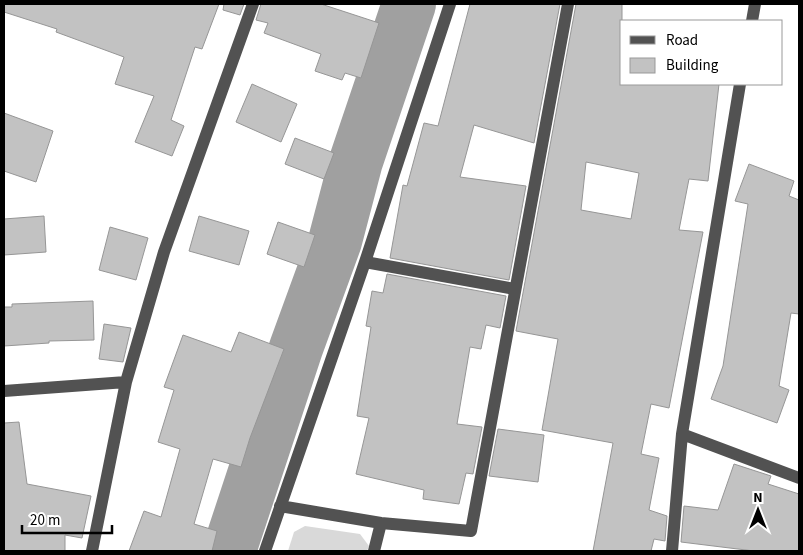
<svg xmlns="http://www.w3.org/2000/svg" width="803" height="555" font-family="'Source Sans 3',sans-serif">
<style>
.green{fill:#d9d9d9}
.lines{fill:none;stroke-linecap:round;stroke-linejoin:round}
.river{stroke:#a0a0a0;stroke-width:54}
.building{fill:#c2c2c2;stroke:#969696;fill-rule:evenodd}
.minor{stroke:#525252;stroke-width:12}
</style>
<rect width="100%" height="100%" fill="#fff"/>
<path class="green" d="M305 526 360 534 369 546 367 551H288L294 532Z"/>
<g class="lines">
<path class="river" d="M229 551 296 348 335 241 356 161 409 4"/>
</g>
<path class="building" d="M4 4H219L202 49 195 47 171 120 184 126 172 156 135 142 154 96 115 84 124 57 56 32 57 29 4 12Z
M224 4H244L240 15 223 10Z
M261 4H321L379 23 361 78 345 73 342 80 315 71 321 54 264 33 268 23 256 20Z
M470 4H560L534 143 474 125 460 177 526 186 509 280 390 258 403 185 407 186 424 123 438 126Z
M576 4H622V84H719L708 181 689 179 679 230 703 232 669 408 651 404 641 454 659 458 649 510 667 516 665 541 654 539 651 551H593L613 443 542 430 558 339 516 331ZM586 162 639 173 631 219 581 210Z
M252 84 297 104 281 142 236 122Z
M4 113 53 131 36 182 4 171Z
M295 138 334 153 324 179 285 164Z
M749 164 794 181 789 196 799 200V314L791 313 779 386 789 390 777 423 711 399 723 366 748 204 735 201Z
M44 216 46 252 4 255V219Z
M199 216 249 231 239 265 189 251Z
M278 222 315 235 304 267 267 254Z
M110 227 148 238 136 280 99 270Z
M387 274 506 296 500 328 486 325 481 349 470 347 457 424 482 427 473 474 466 473 459 504 423 499 424 490 356 474 369 418 357 416 371 327 366 326 372 291 383 293Z
M93 301 94 340 49 341V343L4 346V307H12V304Z
M104 324 131 328 123 362 99 359Z
M239 332 284 349 250 438 241 467 213 459 194 524 217 531 212 551H129L144 511 161 517 180 449 158 442 174 390 164 387 183 335 231 352Z
M19 422 27 484 91 496 82 538 65 535V551H4V423Z
M498 429 544 435 538 482 489 476Z
M734 464 771 476 768 484 799 494V551H754L681 542 684 506 718 510Z"/>
<g class="lines">
<path class="minor" d="M752 21 755 4
M365 262 515 289
M4 391 126 382
M682 434 799 478
M280 506 381 523 471 531 568 4
M92 551 126 382 164 252 253 4
M265 551 365 262 450 4
M374 551 381 523
M672 551 682 434 740 84"/>
</g>
<rect width="803" height="555" fill="none" stroke="#000000" stroke-width="10"/>
<rect x="620" y="20" width="162" height="65" fill="#ffffff" stroke="#999999"/>
<rect x="630" y="36" width="25" height="8" fill="#525252" stroke="#999999"/>
<text x="666" y="45" font-size="15" fill="#000000">Road</text>
<rect x="630" y="58" width="25" height="15" fill="#c2c2c2" stroke="#999999"/>
<text x="666" y="70" font-size="15" fill="#000000">Building</text>
<g transform="translate(758 510)" stroke="#ffffff" stroke-width="4" paint-order="stroke">
<path d="M0-4L9 19L0 12L-9 19Z" fill="#000000"/>
<text y="-8" font-size="14" font-weight="bold" text-anchor="middle" fill="#000000">N</text>
</g>
<path d="M22 525v8h90v-8" fill="none" stroke="#000000" stroke-width="2.5"/>
<text x="30" y="525" font-size="15" fill="#000000" stroke="#ffffff" stroke-width="4" paint-order="stroke">20 m</text>
</svg>
